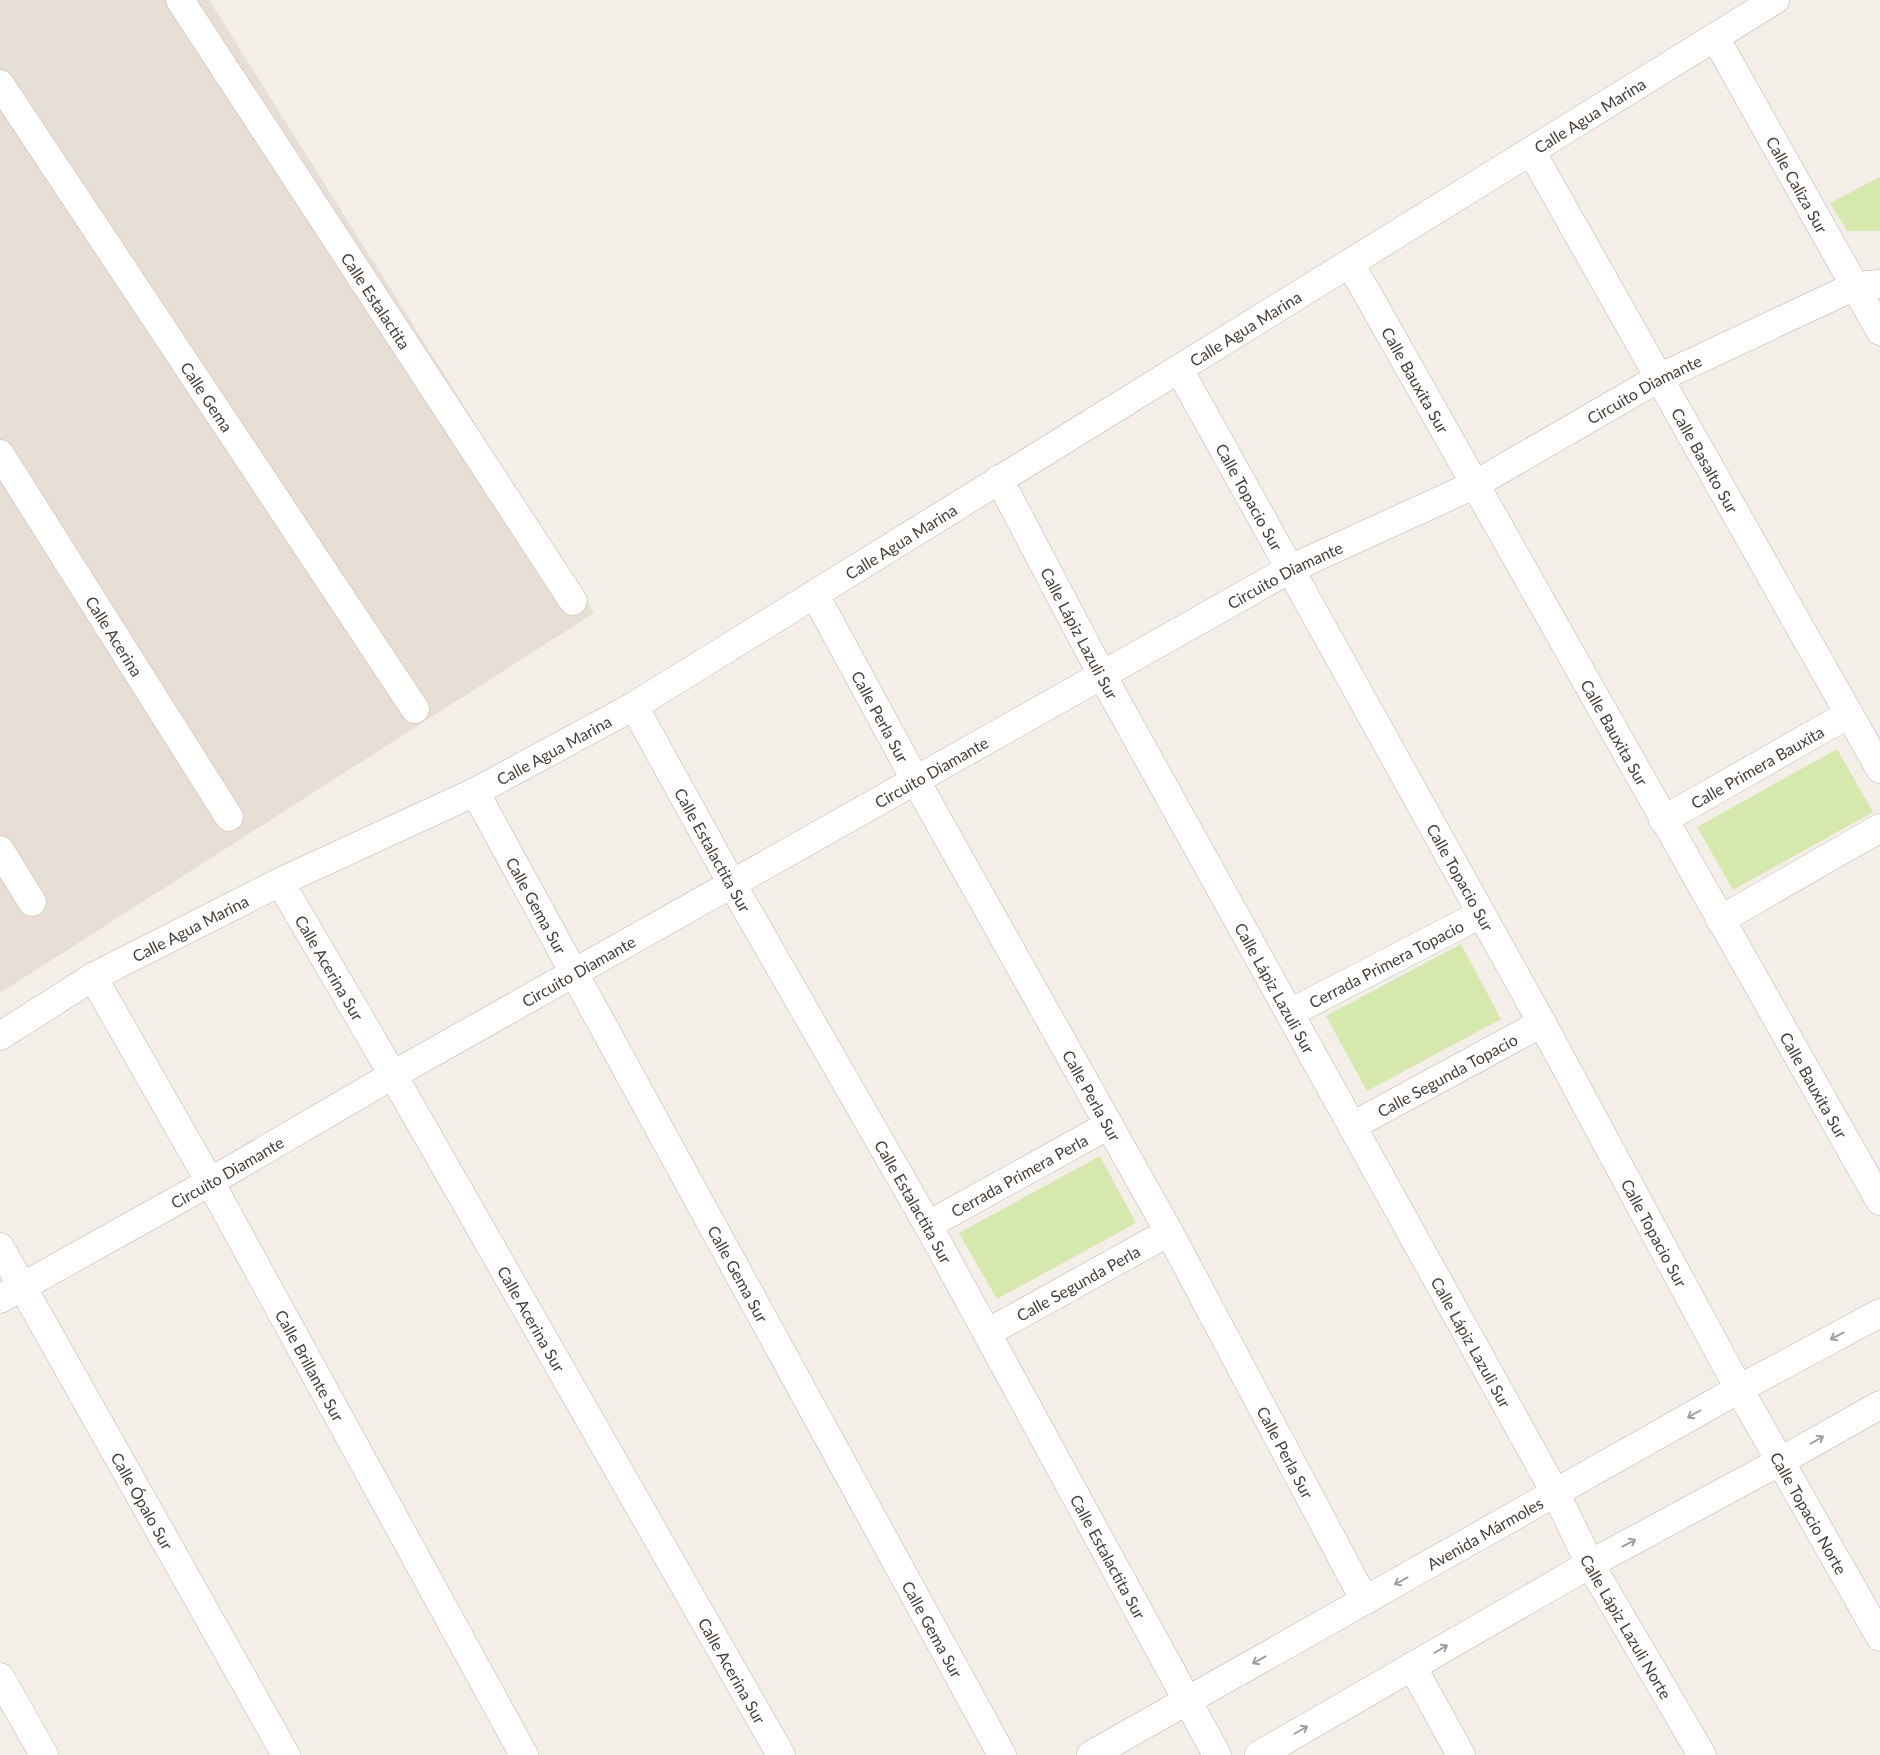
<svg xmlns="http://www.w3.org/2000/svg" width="1880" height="1755" font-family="Lato,sans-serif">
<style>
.residential{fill:#e7dfd5}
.green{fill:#d7e8af}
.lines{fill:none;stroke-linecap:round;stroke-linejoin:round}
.minor-casing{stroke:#c2b7ac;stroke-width:29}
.minor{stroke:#fff;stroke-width:28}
.oneway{stroke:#a29e9a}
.labels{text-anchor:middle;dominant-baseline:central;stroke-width:4;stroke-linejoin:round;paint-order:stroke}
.street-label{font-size:16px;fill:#463d36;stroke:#fff}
</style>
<rect width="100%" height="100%" fill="#f3eee7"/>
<path class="residential" d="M0 0H209L594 613 0 993Z"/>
<path class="green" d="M1880 177V231H1847L1830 203Z
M1837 749 1873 812 1733 890 1697 827Z
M1461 944 1501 1019 1367 1091 1326 1016Z
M1100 1156 1136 1223 997 1299 959 1233Z"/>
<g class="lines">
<g class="minor-casing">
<g id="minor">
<path id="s1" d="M180 0 573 601"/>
<path id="s2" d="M1715 37 1880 331"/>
<path id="s3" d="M0 84 415 709"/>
<path id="s4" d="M1531 151 1880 769"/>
<path id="s5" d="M1350 263 1880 1201"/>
<path id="s6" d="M1179 369 1542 1023 1739 1389 1880 1637"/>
<path id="s7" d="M0 454 229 817"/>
<path id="s8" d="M999 479 1102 675 1556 1494 1590 1564 1702 1755"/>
<path id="s9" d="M815 595 916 781 1169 1232 1365 1601"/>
<path id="s10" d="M634 706 732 884 928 1225 1217 1755"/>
<path id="s11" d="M475 792 1002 1755"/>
<path id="s12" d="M1663 820 1849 714"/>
<path d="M0 850 32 902"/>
<path id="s13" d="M280 882 393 1075 781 1755"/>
<path d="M1720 920 1880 828"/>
<path id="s14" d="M93 977 210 1182 524 1755"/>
<path id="s15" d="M1290 1013 1481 914"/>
<path id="s16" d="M0 1036 93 977 280 882 475 792 634 706 1775 0"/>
<path id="s17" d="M1352 1126 1542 1023"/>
<path id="s18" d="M928 1225 1109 1125"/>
<path id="s19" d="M0 1247 286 1755"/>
<path id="s20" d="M0 1299 210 1182 393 1075 1290 569 1474 485 1659 378 1855 286 1880 284"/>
<path id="s21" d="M987 1333 1169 1232"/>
<path d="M1412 1666 1461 1755"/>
<path d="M0 1677 44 1755"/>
<path id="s22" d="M1091 1755 1739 1389 1880 1313"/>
<path d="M1259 1755 1590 1564 1779 1462 1880 1405"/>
</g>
</g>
<use href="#minor" class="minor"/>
</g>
<defs><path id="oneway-shaft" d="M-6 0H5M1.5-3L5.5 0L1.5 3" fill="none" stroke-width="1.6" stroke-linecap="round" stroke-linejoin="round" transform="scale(1.25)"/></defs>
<g class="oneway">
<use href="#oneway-shaft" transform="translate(1837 1336) rotate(152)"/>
<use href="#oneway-shaft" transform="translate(1694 1414) rotate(150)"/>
<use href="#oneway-shaft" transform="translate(1817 1440) rotate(-30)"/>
<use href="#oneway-shaft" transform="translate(1629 1543) rotate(-28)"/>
<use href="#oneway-shaft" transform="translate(1401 1581) rotate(151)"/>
<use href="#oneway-shaft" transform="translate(1441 1649) rotate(-30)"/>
<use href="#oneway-shaft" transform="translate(1259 1660) rotate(151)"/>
<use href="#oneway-shaft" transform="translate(1301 1730) rotate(-30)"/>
</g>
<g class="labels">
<g class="street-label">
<text stroke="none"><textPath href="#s16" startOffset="1839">Calle Agua Marina</textPath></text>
<text stroke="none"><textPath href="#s2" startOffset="169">Calle Caliza Sur</textPath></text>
<text stroke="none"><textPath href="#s1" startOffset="359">Calle Estalactita</textPath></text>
<text stroke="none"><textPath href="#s16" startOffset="1434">Calle Agua Marina</textPath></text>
<text stroke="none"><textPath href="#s5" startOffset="134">Calle Bauxita Sur</textPath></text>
<text stroke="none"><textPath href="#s20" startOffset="1880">Circuito Diamante</textPath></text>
<text stroke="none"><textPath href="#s3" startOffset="375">Calle Gema</textPath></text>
<text stroke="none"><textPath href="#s4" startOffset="355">Calle Basalto Sur</textPath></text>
<text stroke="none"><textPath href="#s6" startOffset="146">Calle Topacio Sur</textPath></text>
<text stroke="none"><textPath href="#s16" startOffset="1029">Calle Agua Marina</textPath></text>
<text stroke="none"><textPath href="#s20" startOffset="1475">Circuito Diamante</textPath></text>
<text stroke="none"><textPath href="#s8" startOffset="174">Calle Lápiz Lazuli Sur</textPath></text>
<text stroke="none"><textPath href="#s7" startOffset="215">Calle Acerina</textPath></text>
<text stroke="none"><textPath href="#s9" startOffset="138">Calle Perla Sur</textPath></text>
<text stroke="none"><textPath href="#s5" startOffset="539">Calle Bauxita Sur</textPath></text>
<text stroke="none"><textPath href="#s16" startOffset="624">Calle Agua Marina</textPath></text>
<text stroke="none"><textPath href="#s12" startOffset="108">Calle Primera Bauxita</textPath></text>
<text stroke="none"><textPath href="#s20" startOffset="1070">Circuito Diamante</textPath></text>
<text stroke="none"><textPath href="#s10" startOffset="164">Calle Estalactita Sur</textPath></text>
<text stroke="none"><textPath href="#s6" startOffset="581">Calle Topacio Sur</textPath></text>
<text stroke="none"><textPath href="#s11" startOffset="129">Calle Gema Sur</textPath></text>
<text stroke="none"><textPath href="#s16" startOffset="219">Calle Agua Marina</textPath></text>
<text stroke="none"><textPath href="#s15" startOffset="108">Cerrada Primera Topacio</textPath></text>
<text stroke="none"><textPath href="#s13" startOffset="99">Calle Acerina Sur</textPath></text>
<text stroke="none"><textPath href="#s20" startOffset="665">Circuito Diamante</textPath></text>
<text stroke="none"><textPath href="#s8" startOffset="579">Calle Lápiz Lazuli Sur</textPath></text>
<text stroke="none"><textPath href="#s17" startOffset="108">Calle Segunda Topacio</textPath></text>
<text stroke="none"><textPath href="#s5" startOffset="944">Calle Bauxita Sur</textPath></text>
<text stroke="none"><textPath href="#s9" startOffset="572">Calle Perla Sur</textPath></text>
<text stroke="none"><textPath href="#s20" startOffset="260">Circuito Diamante</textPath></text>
<text stroke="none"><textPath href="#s18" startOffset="104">Cerrada Primera Perla</textPath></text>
<text stroke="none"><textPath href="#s10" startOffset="569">Calle Estalactita Sur</textPath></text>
<text stroke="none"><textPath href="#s6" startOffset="986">Calle Topacio Sur</textPath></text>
<text stroke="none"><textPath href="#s11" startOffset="549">Calle Gema Sur</textPath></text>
<text stroke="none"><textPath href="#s21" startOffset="104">Calle Segunda Perla</textPath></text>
<text stroke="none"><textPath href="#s13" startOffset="504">Calle Acerina Sur</textPath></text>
<text stroke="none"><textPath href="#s8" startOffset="984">Calle Lápiz Lazuli Sur</textPath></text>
<text stroke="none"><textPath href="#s14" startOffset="445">Calle Brillante Sur</textPath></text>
<text stroke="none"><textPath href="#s9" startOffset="978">Calle Perla Sur</textPath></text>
<text stroke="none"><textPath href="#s19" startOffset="291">Calle Ópalo Sur</textPath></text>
<text stroke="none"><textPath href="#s6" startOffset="1306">Calle Topacio Norte</textPath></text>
<text stroke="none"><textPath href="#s22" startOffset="452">Avenida Mármoles</textPath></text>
<text stroke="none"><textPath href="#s10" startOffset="974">Calle Estalactita Sur</textPath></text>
<text stroke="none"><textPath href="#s8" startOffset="1308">Calle Lápiz Lazuli Norte</textPath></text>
<text stroke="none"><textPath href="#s11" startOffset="954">Calle Gema Sur</textPath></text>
<text stroke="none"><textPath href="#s13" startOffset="909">Calle Acerina Sur</textPath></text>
</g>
</g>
</svg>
